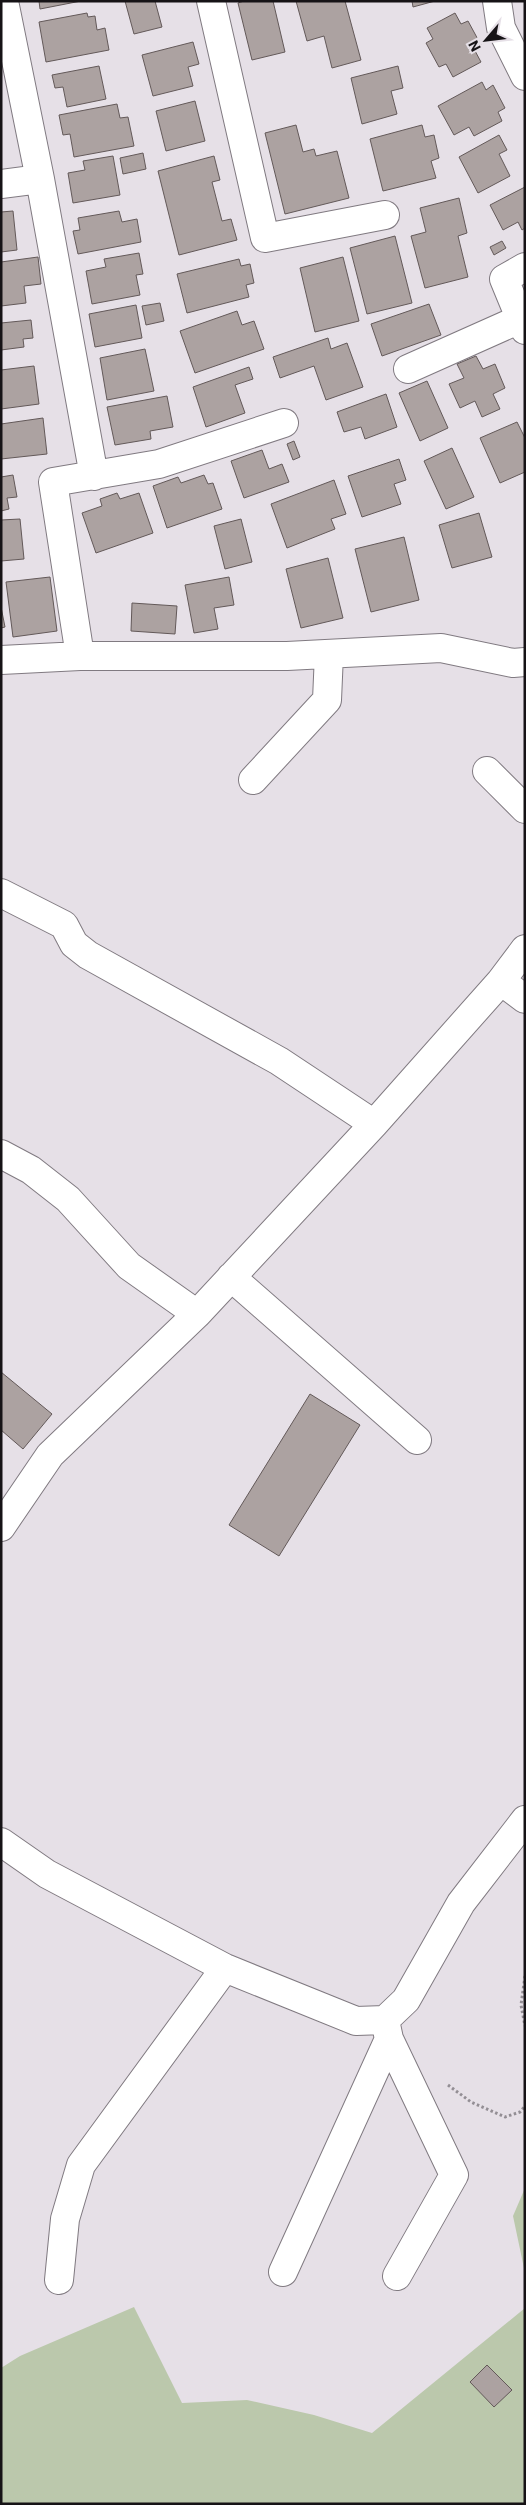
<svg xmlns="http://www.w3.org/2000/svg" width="526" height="2505" font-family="Roboto,sans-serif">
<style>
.green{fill:#bbc8ac}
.building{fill:#aca2a1;stroke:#635959}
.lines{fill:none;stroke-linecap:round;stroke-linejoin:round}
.minor-casing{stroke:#807a81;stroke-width:30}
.path{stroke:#938e94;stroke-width:3;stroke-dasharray:2.5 2.5;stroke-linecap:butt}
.minor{stroke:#fff;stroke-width:28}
</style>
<rect width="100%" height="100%" fill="#e6e0e7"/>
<path class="green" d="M525 2188V2273L513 2216Z
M134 2307 182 2403 247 2400 314 2415 372 2433 525 2308V2504H1V2368L20 2356Z"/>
<path class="building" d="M39 1H81L40 9Z
M125 1H155L162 27 134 34Z
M244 1H273L285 52 252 60 238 3Z
M296 1H345L361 60 332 68 324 36 307 41Z
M412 1H435L413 7Z
M87 13 88 17 95 16 97 30 105 28 109 50 46 62 39 22Z
M455 13 461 24 468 21 481 45 474 49 481 62 453 77 446 64 439 67 426 43 433 39 427 28Z
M193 42 199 64 188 67 193 86 153 96 142 55Z
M99 66 106 99 67 107 63 87 55 88 52 75Z
M398 66 403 88 391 91 397 114 362 124 351 78Z
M482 82 486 90 493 85 505 108 498 112 502 121 474 136 469 127 454 135 438 106Z
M195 101 205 141 166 151 156 111Z
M117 104 120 118 128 117 134 146 74 157 70 134 63 135 59 115Z
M296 125 303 152 314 149 316 156 337 151 349 198 285 214 265 133Z
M422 125 425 137 434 135 439 158 431 161 436 178 383 191 370 139Z
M499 135 507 150 499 154 510 176 478 193 459 157Z
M143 153 146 169 123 174 120 158Z
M113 156 120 195 73 203 68 173 85 170 83 161Z
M214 156 220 180 212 182 222 221 231 219 237 240 179 255 158 171Z
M525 187V228L522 230 518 222 503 230 490 205Z
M459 198 467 233 458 236 468 277 425 288 411 236 426 232 420 208Z
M13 211 17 250 1 252V212Z
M119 211 122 222 137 219 141 242 78 254 73 231 80 230 78 218Z
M395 236 412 303 367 314 350 248Z
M502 241 506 248 494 255 490 247Z
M139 253 143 274 136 275 140 295 92 304 86 271 106 267 104 259Z
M38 257 41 284 24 286 26 303 1 306V262Z
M343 257 359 321 315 332 300 268Z
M239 259 241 266 250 264 254 283 246 285 249 297 187 313 177 274Z
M160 303 164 321 146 325 142 306Z
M429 304 441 335 382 356 371 324Z
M136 305 142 338 95 347 89 314Z
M237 311 242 325 254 321 264 349 195 373 180 331Z
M31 320 33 338 23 339 24 347 1 350V323Z
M328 338 331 349 347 343 363 387 326 400 314 366 280 378 273 357Z
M145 349 154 391 107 400 100 358Z
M476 356 483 369 495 364 505 388 493 394 500 409 482 417 475 401 460 408 449 384 464 378 457 364Z
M34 366 39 404 1 409V370Z
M249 367 253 379 235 385 245 413 206 427 193 387Z
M427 381 448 428 420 441 399 393Z
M386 394 397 427 365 439 361 427 344 432 337 412Z
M167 396 173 427 150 431 151 439 115 445 107 407Z
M43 418 47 454 1 459V424Z
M517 422 525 438V472L500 483 480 438Z
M294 441 300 457 293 460 287 444Z
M452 448 474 497 446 509 424 461Z
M262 450 269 469 282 464 289 482 244 498 231 461Z
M399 459 406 480 394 484 401 504 362 517 348 476Z
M13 475 17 497 7 498 9 509 1 511V477Z
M204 475 208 484 213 483 222 509 167 528 153 486 178 477 181 483Z
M334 480 346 514 331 519 335 529 287 548 271 504Z
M117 493 120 499 139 493 153 533 96 553 82 513 102 506 100 499Z
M479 513 492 557 452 568 439 525Z
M20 519 24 559 1 561V520Z
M241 519 252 562 225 569 214 526Z
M404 537 419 600 371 612 355 549Z
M328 558 343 618 301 628 286 569Z
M50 577 57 631 13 637 6 582Z
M229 577 234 605 214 608 218 629 194 633 185 585Z
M132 603 177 606 175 634 131 631Z
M1 607 5 627 1 628Z
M1 1372 52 1414 23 1449 1 1430Z
M310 1394 360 1425 279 1556 229 1525Z
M487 2365 512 2390 494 2407 470 2382Z"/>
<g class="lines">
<g class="minor-casing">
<path id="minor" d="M4 1 40 179 94 476
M211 1 265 238 385 215
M497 1 501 28 525 76
M1 184 40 179
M525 267 504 279 525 330
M408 369 520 319
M80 656 53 482 159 464 284 423
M1 660 80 656H287L441 648 513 663 525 662
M487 771 525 809
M253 780 327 700 329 654
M1 893 64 925 74 944 88 955 279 1061 374 1124
M501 981 525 999
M1 1154 31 1170 68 1199 129 1266 197 1314
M231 1277 417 1440
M1 1527 50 1455 197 1314 374 1124 501 981 525 949
M1 1842 47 1874 225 1968 356 2021 385 2020 406 2000 461 1903 525 1820
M389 2039 454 2175 397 2276
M283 2272 389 2039 385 2020
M59 2280 65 2219 81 2165 225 1968"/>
</g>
<path class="path" d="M525 1976 521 2005 525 2026
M448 2085 471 2102 505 2117 520 2112 525 2106"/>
<use href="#minor" class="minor"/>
</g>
<rect width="526" height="2505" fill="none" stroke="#161316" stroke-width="5"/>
<g transform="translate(486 40) rotate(242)" stroke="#e6e0e7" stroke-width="4" paint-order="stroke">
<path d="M0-4L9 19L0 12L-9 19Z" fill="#161316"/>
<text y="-8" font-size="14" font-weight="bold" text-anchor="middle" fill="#161316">N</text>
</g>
</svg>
